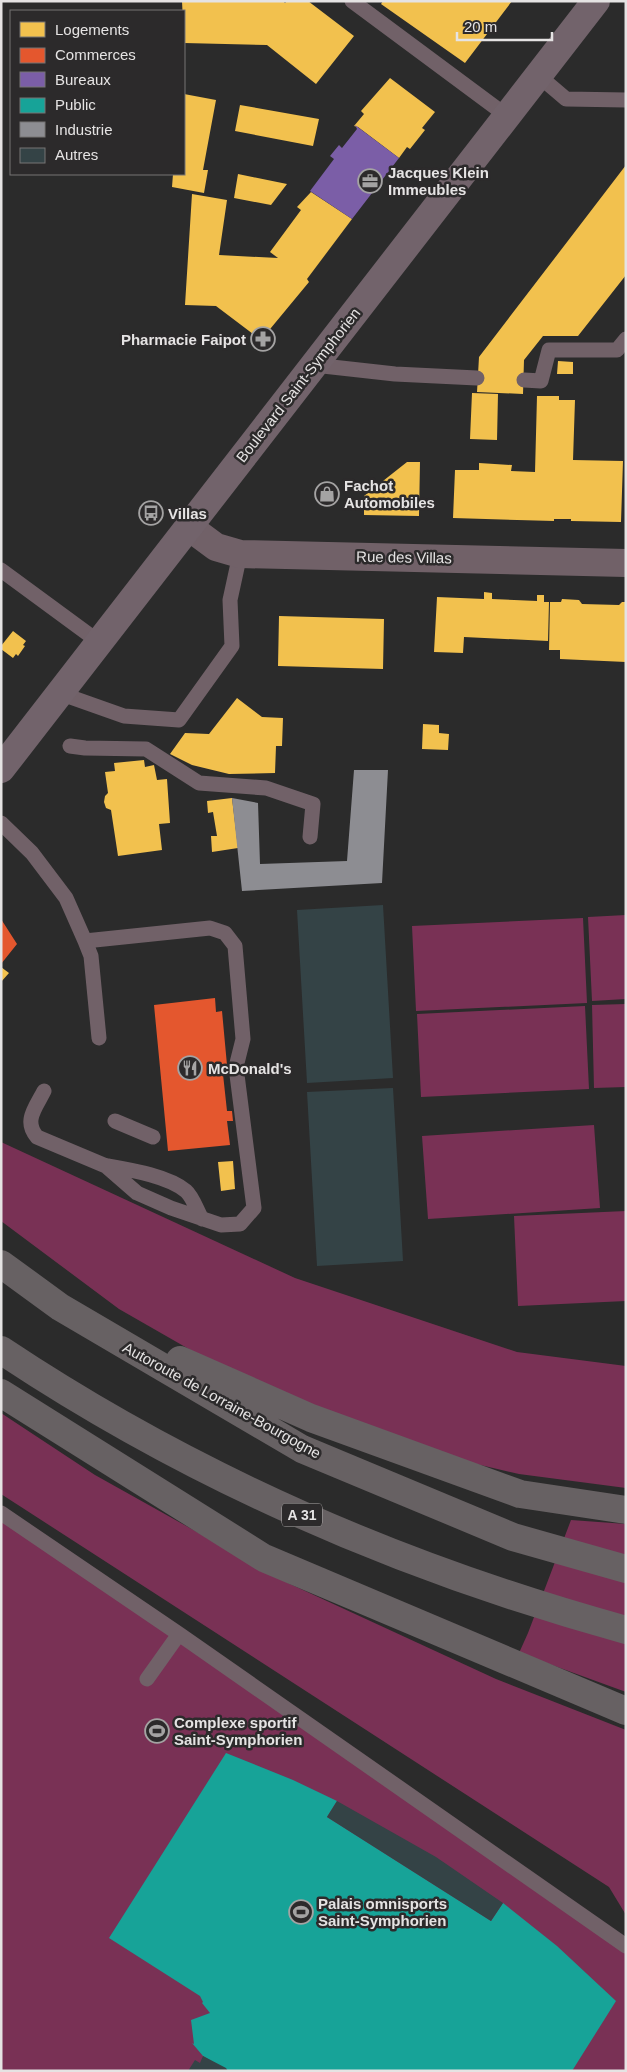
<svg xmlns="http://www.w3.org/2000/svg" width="627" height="2072" font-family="Arial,sans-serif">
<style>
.green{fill:#793155}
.homes{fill:#f2c14e}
.shops{fill:#e4572e}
.offices{fill:#7b5ea7}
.public{fill:#17a398}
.industry{fill:#8d8d92}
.building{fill:#344346}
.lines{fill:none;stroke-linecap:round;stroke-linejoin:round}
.service{stroke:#716168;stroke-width:15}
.minor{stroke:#716168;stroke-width:28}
.secondary{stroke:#72636b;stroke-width:28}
.motorway{stroke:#676163;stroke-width:28}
.labels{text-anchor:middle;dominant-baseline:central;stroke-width:5;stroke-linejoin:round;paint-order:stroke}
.shield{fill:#2c2a2b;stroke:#aeacac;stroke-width:1}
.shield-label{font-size:14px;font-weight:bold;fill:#e5e3e3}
.poi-label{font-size:15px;font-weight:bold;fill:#e5e3e3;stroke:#2c2a2b;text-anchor:start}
.street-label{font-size:15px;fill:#e5e3e3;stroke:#2c2a2b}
</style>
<rect width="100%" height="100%" fill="#2b2b2b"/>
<path class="green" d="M626 915V999L592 1001 588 917Z
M583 918 587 1003 416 1011 412 926Z
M626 1004V1087L594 1088 592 1005Z
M585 1006 589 1089 421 1097 417 1014Z
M594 1125 600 1208 428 1219 422 1136Z
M1 1142 295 1278 517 1352 626 1366V1488L519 1474 400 1446 222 1368 119 1309 1 1221Z
M626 1211V1301L518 1306 514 1216Z
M1 1413 95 1475 290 1584 496 1679 626 1730V1915L609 1887 1 1494Z
M571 1520 626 1524V1692L519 1653 528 1633Z
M1 1521 626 1942V2071H1Z"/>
<path class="homes" d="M182 1H283L285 3 287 1H308L354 36 316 84 267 45 184 43Z
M383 1H512L465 63 381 4Z
M390 78 435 112 422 128 425 130 410 149 407 147 399 158 358 127 354 126 364 114 361 111Z
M184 94 216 100 203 170H208L204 193 172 187 173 174H184Z
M240 105 319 119 313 146 235 131Z
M626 165V275L578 336H543L524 360 523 394 477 392 479 357Z
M238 174 287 184 271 205 234 198Z
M311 192 352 219 307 279 309 282 261 340 216 306 185 305 192 194 227 200 219 255 278 258 270 252 301 210 297 207Z
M558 361 573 362V374H557Z
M472 393 498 394 497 440 470 439Z
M537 396H559V400H575L573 460 623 461 621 522 571 521V519H554V521L453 518 455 470H479V463L512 465 511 471 535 472Z
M407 462H420L419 516 364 515V496Z
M484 592 492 593V599L514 600 537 601V595H544V602H549L548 641 464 637 463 653 434 652 437 597 484 599Z
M562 599 579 600 582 604 619 605 622 602H626V662L560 659V650H549L550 602H561Z
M279 616 384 619 383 669 278 666Z
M13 631 26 641 23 645 25 646 18 656 16 654 13 658 1 649V646Z
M237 698 262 717 283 718 282 746H276L275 773 229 774 192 765 170 754 185 733 209 734Z
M423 724 439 725V733L449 734 448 750 422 749Z
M144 760 145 767 154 765 157 780 167 779 170 823 159 824 162 850 118 856 111 810 106 808 104 802 105 796 108 793 105 772 115 771 114 763Z
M232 798 238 848 212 852 211 836H217L213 812 208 813 207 801Z
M1 967 9 973 1 982Z
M233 1161 235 1189 221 1191 218 1162Z"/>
<path class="shops" d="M1 919 17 944 1 964Z
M215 998 216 1012 222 1011 227 1065H222L227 1111H232L233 1121H227L230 1145 168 1151 154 1005Z"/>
<path class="offices" d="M355 125 399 158 352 219 310 191 334 159 330 156 339 145 342 148 357 129Z"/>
<path class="public" d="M226 1753 293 1780 337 1801 327 1817 491 1921 503 1903 557 1946 616 2001 572 2071H228L203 2056 192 2043 194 2044 191 2020 210 2013 202 2003 203 2002 200 1996 109 1938Z"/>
<path class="industry" d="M354 770H388L382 883 242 891 232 798 258 803 260 864 347 861Z"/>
<path class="building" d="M383 905 393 1078 307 1083 297 910Z
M393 1088 403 1261 317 1266 307 1092Z
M337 1801 436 1857 503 1903 491 1921 327 1817Z
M203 2056 226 2068 228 2071H188L195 2060 200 2063Z"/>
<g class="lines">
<path class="service" d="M352 1 507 116
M539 76 566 99 626 100
M314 365 395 374 477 378
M524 380 541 381 549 350H617L626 339
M1 570 99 642
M59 693 124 716 179 720 232 646 230 600 240 554
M70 746 85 748 146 749 199 783 266 788 313 804 310 837
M1 823 32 853 66 898 85 941 91 956 99 1038
M44 1091C36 1107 23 1121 37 1137L106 1166 137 1193 171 1208 221 1225 240 1224 254 1208 236 1067 243 1039 235 946 225 933 210 928 85 941
M115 1121 153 1137
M108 1166C131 1170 168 1176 186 1191 193 1197 197 1211 202 1219
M1 1513 179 1634 626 1946
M147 1679 179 1634"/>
<path class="minor" d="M189 527 216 547 240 554 626 563"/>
<path class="secondary" d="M1 769 596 1"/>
<path class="motorway" d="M1 1264 60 1307 302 1449 513 1537 626 1569
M1 1350C193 1478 404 1569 626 1630
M180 1360 311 1418 520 1494 626 1510
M1 1393 264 1558 626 1711"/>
</g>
<defs>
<g id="office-ring" transform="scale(1.25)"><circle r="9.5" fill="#2c2a2b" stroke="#a4a3a3" stroke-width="1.5"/><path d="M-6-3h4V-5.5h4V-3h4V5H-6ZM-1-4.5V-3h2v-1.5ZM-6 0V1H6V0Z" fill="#a4a3a3"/></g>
<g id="pharmacy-ring" transform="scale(1.25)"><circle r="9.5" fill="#2c2a2b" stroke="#a4a3a3" stroke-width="1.5"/><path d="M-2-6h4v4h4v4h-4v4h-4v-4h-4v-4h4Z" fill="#a4a3a3"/></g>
<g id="shop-ring" transform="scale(1.25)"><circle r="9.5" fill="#2c2a2b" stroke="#a4a3a3" stroke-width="1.5"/><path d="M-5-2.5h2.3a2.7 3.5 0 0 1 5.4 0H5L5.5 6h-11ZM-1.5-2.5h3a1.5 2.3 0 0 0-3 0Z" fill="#a4a3a3"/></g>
<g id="bus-ring" transform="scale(1.25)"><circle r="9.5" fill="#2c2a2b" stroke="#a4a3a3" stroke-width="1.5"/><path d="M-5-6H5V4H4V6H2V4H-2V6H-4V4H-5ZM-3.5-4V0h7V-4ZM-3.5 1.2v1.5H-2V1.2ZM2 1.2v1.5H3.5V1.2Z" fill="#a4a3a3"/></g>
<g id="restaurant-ring" transform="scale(1.25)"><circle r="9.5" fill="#2c2a2b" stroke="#a4a3a3" stroke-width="1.5"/><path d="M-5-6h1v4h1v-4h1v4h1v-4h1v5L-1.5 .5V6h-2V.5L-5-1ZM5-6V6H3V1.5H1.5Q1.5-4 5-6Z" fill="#a4a3a3"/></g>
<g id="stadium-ring" transform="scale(1.25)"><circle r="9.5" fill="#2c2a2b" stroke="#a4a3a3" stroke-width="1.5"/><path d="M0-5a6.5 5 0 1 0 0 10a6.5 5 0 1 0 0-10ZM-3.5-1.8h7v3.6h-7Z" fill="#a4a3a3"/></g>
</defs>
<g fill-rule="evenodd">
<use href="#office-ring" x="370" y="181"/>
<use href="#pharmacy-ring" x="263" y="339"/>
<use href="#shop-ring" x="327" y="494"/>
<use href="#bus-ring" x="151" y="513"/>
<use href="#restaurant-ring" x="190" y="1068"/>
<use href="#stadium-ring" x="157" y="1731"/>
<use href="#stadium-ring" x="301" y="1912"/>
</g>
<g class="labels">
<rect class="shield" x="282" y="1503.5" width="40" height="23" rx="4"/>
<g class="shield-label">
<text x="302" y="1515">A 31</text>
</g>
<g class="poi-label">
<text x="388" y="172">Jacques Klein<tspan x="388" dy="17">Immeubles</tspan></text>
<text x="246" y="339" text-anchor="end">Pharmacie Faipot</text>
<text x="344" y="485">Fachot<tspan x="344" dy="17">Automobiles</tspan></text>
<text x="168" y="513">Villas</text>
<text x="208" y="1068">McDonald's</text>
<text x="174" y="1722">Complexe sportif<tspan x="174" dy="17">Saint-Symphorien</tspan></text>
<text x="318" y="1903">Palais omnisports<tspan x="318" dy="17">Saint-Symphorien</tspan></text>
</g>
<g class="street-label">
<text transform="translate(298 385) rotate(-52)">Boulevard Saint-Symphorien</text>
<text transform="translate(404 557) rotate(1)">Rue des Villas</text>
<text transform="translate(222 1400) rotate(29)">Autoroute de Lorraine-Bourgogne</text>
</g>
</g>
<rect width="627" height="2072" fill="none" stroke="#e5e3e3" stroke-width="5"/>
<rect x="10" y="10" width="175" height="165" fill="#2c2a2b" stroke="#767475"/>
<rect x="20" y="22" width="25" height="15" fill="#f2c14e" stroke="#767475"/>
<text x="55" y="35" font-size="15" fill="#e5e3e3">Logements</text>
<rect x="20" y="48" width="25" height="15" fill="#e4572e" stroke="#767475"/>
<text x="55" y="60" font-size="15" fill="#e5e3e3">Commerces</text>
<rect x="20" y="72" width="25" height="15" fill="#7b5ea7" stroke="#767475"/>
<text x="55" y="85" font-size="15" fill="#e5e3e3">Bureaux</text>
<rect x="20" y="98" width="25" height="15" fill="#17a398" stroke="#767475"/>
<text x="55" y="110" font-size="15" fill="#e5e3e3">Public</text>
<rect x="20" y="122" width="25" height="15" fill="#8d8d92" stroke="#767475"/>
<text x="55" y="135" font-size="15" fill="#e5e3e3">Industrie</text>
<rect x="20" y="148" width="25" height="15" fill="#344346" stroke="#767475"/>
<text x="55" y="160" font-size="15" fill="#e5e3e3">Autres</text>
<path d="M457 32v8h95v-8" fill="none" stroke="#e5e3e3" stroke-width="2.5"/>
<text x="464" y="32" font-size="15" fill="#e5e3e3" stroke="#2c2a2b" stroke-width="4" paint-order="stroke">20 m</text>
</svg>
